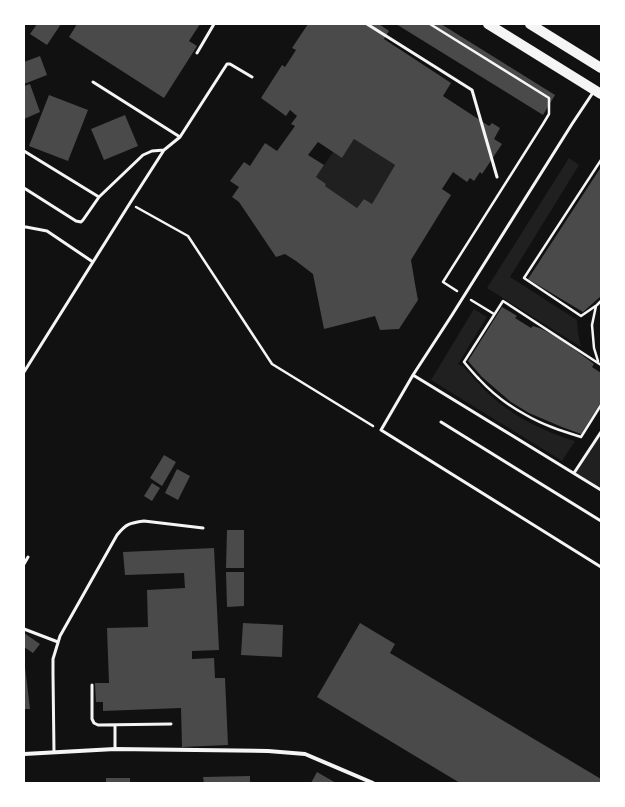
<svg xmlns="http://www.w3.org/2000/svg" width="625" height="807" font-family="'DM Sans',sans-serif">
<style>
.green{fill:#202020}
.building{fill:#4a4a4a;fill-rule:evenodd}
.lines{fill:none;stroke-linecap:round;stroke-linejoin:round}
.path{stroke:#f5f5f5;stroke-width:2.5}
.service{stroke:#f5f5f5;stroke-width:3}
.minor{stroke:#f5f5f5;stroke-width:4}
.primary{stroke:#f5f5f5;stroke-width:10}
</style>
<rect width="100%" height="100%" fill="#111"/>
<path class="green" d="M354 139 395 165 372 204 364 199 357 208 325 186 326 184 316 177 333 152 342 158Z
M569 158 579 165 510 277 577 320 578 333 581 347 487 288Z
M474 309 487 317 458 364 463 366C472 376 481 387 491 396 515 417 544 432 575 441L562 461 431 380Z
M601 432V491L574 473Z"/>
<path class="building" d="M37 24H61L47 45 30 34Z
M77 24H200L189 41 197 46 164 98 69 37Z
M308 24H379L389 31 384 39 451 83 443 96 489 126 492 123 500 128 494 139 502 144 482 174 480 172 474 181 470 178 467 182 453 172 442 189 451 195 411 260 415 284 418 300 399 329 380 330 375 316 324 329 313 274 296 261 285 254 276 257 239 202 232 197 239 187 230 181 244 162 250 166 265 143 277 151 295 126 291 124 297 116 290 110 286 116 261 98 282 65 285 67 296 50 292 48ZM354 139 395 165 372 204 364 199 357 208 325 186 326 184 316 177 324 165 308 155 318 142 342 158Z
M396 24H441L555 95 543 115Z
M40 56 47 75 24 84V62Z
M30 84 40 112 24 119V86Z
M49 95 88 110 68 161 29 146Z
M125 115 138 146 104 160 91 129Z
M601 167V296L583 312 528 279Z
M502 307 517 316 515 318 531 328 533 326 542 329 562 340 594 364 592 367 601 373V402L581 434 562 427 529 413 511 402 497 390 482 377 468 361Z
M164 455 176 462 162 486 150 478Z
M177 469 190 476 178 500 165 493Z
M152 483 160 488 152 501 144 496Z
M227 530H244V568H226Z
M214 548 219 650 192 651V659L214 658 215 678H225L228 745 182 747 181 708 103 711V702H96L95 683H109L107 628 148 627 147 590 185 588 184 573 125 575 123 552Z
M226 572H244V606L227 607Z
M243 623 283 625 282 657 241 655Z
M360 623 395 644 390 653 601 779V783H460L317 697Z
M24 633 40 644 33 653 24 647Z
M24 667H25L30 709H24Z
M317 772 336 783H311Z
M250 776V783H204L203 777Z
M106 778H130V783H106Z"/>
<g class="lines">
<path class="path" d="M430 24 549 98V114L543 124 443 282 457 291
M601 160 524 278 581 316 597 305 601 301
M136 207 188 236 272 364 373 426
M471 300 494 314
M596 306 592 325 594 348 598 361
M601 365 598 363 503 301 464 362C469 368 474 374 479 379 492 393 509 406 526 415 543 425 562 431 581 437L601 405"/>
<path class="service" d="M367 24 472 90 497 177
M197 53 214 24
M93 82 180 137
M594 91 572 124 452 315 413 375 381 430 601 567
M24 151 99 197
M24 188 76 221 81 222 83 220 99 197 143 155 152 151 164 150
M24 227H26L47 231 93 262
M24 372 130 203 164 150 180 137 227 64H230L252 77
M413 375 601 490
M441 422 601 521
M574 473 601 432
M24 564 28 557
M24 629 58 642
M92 685V719L94 723 98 725 171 724
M115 725V749
M54 752 53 675V659L60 636 117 535C126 524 129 523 144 521L203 528"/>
<path class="minor" d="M24 754 115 749 268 751 305 754 373 783"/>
<path class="primary" d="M488 24 601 94
M530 24 601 68"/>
</g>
<rect width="625" height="807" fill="none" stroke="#ffffff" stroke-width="50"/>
</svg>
